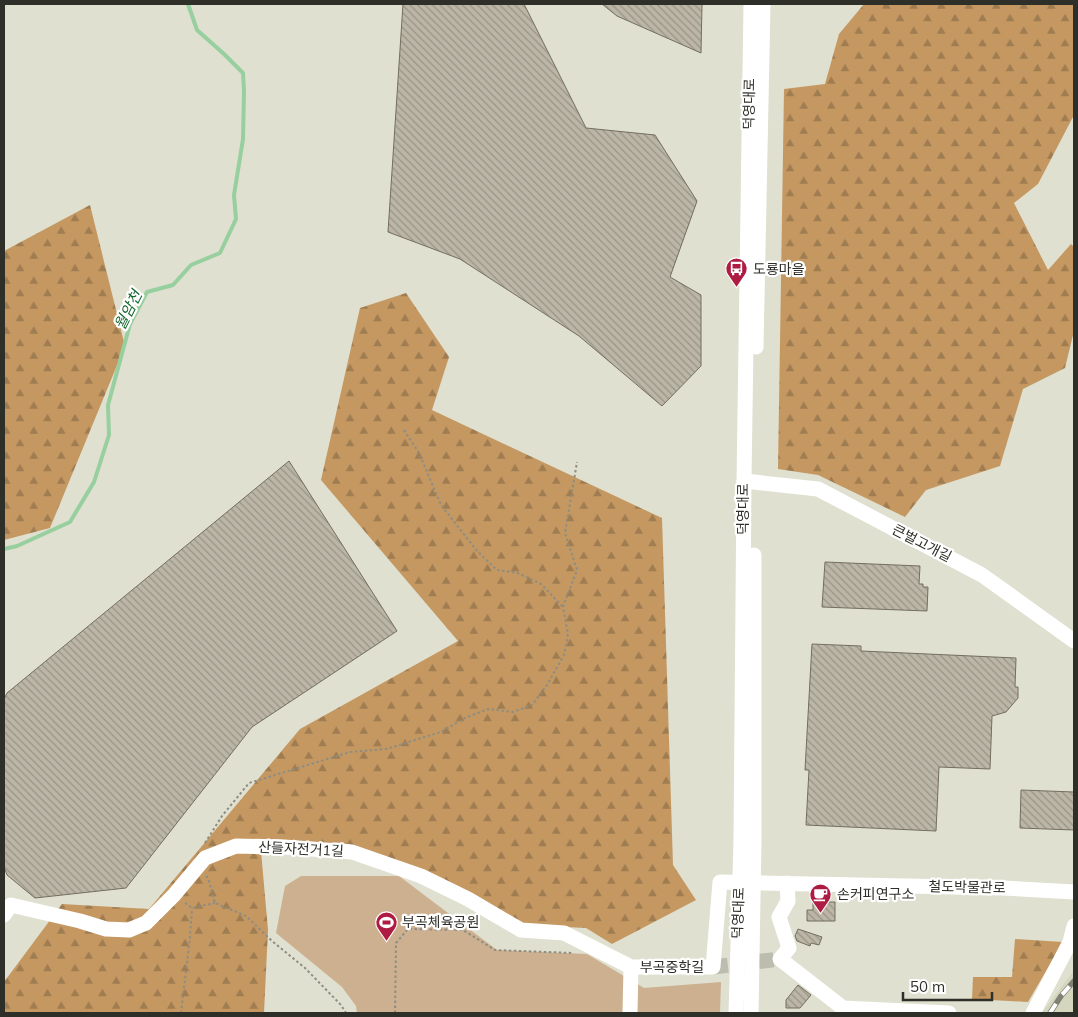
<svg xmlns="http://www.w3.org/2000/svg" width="1078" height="1017" font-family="Mulish,'Noto Sans KR',sans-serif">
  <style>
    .built { fill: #d5d6be }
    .forest { fill: url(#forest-firs) }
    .green { fill: #ccb090 }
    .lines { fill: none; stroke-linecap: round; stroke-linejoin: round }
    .stream { stroke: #97cf9f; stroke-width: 4 }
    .building { fill: url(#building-back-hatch); stroke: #736e5f }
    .minor-tunnel { stroke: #bcbdae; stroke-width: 15; stroke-dasharray: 15 8; stroke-linecap: butt }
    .path { stroke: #8d8d82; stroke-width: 2; stroke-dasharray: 2.5 2.5; stroke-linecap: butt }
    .minor { stroke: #fff; stroke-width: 15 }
    .rail-casing { stroke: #818176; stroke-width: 5.5 }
    .rail { stroke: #fff; stroke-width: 4; stroke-dasharray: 11; stroke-linecap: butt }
    .labels { text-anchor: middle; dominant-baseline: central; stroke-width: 4.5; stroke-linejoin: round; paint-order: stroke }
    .street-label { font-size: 14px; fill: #2f2f29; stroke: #fff }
    .poi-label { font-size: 14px; fill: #2f2f29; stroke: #fff; text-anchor: start }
    .water-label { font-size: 15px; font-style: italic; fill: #15672d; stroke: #fff }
  </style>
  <defs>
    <pattern id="forest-firs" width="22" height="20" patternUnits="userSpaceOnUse" patternTransform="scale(1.25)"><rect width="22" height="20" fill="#c59862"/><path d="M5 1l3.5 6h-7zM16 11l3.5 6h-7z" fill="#a07c51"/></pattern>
    <pattern id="building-back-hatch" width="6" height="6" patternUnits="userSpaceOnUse" patternTransform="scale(1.25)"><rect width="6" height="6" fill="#bcb6a6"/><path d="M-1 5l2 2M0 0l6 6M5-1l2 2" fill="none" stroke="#999487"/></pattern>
  </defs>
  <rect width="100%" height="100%" fill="#dfe0cf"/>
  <polygon class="built" points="1074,970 1074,1013 1042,1013"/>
  <g class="forest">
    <polygon points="864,4 1074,4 1074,115 1038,184 1014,203 1048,270 1071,244 1074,247 1074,331 1065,368 1023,389 1000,466 926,490 905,517 818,475 778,469 784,89 825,84 839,34"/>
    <polygon points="90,205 125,346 50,528 4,540 4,251"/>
    <polygon points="406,293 449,357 432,410 662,518 673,865 696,900 612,944 586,928 522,925 428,872 348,844 261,851 268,930 264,1013 4,1013 4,982 62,904 149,909 300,729 458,641 321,480 360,308"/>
    <polygon points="1015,939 1063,942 1028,1002 972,999 973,977 1012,977"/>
  </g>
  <polygon class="green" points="301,876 399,876 497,950 587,954 644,988 721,982 720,1013 357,1013 356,1006 342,987 276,933 285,886"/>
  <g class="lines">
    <polyline class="stream" points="4,549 17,546 70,522 94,482 109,435 108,405 130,324 147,292 173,285 191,265 220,253 236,219 234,195 243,139 244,91 243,73 224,54 197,30 188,4"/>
  </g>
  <g class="building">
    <polygon points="403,4 524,4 586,128 655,135 697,201 670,277 701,295 701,366 662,406 579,336 460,259 388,232"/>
    <polygon points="602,4 702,4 701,53 617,16"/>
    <polygon points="289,461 397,631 252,727 126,888 35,898 7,875 4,867 4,699 7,693"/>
    <polygon points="825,562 920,566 919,584 923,584 923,587 928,587 927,611 822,607"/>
    <polygon points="812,644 861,646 861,651 1016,658 1015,687 1018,687 1018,698 1006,712 992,716 990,769 939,767 936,831 806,825 809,770 805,770"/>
    <polygon points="1021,790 1074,792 1074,830 1020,828"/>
    <polygon points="813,902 835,902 835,921 807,921 807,910 813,910"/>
    <polygon points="798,929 822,937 819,945 811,943 810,946 797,941 795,936"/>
    <polygon points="798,985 811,995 800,1008 786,1008 786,1000"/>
  </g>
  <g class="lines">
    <polyline class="minor-tunnel" points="713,967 780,959"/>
    <g class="path">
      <polyline points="404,430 419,453 441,505 477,551 497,570 518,573 541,584 563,607"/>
      <polyline points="205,843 222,816 249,783 350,752 386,749 441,732 465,718 488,709 513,712 532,705 547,685 564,655 568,634 563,607 577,570 565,533 577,462"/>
      <polyline points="206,876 208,878 215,903 246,916 272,941 305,968 341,1005 346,1013"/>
      <polyline points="185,903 192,908 215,903"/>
      <polyline points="181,1013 190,937 192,908"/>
      <polyline points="395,1013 396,943 408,929 463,930 495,950 573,953"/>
    </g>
    <g class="minor">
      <polyline points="756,347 763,4"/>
      <polyline points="744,481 818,489 982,575 1074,641"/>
      <polyline points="787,883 788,901 779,917 789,948 780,959 843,1008 949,1013"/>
      <polyline points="4,915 11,905 80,921 106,929 129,930 146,923 174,895 205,858 236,846 284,847 352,852 421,876 468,899 521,930 564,933 631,967 713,967 720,882 1003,888 1074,892"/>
      <polyline points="630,1013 631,967"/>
      <polyline points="736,1013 741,841 744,481 751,4"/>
      <polyline points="751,1013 754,841 754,555"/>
      <polyline points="1033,1013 1070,942 1074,926"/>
    </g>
    <defs>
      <polyline id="rail" points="1050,1013 1061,996 1074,981"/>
    </defs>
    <use href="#rail" class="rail-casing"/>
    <use href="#rail" class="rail"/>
  </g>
  <defs>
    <symbol id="bus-pin" viewBox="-11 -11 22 30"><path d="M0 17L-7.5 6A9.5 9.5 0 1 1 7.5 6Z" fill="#ae1b43" stroke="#fff"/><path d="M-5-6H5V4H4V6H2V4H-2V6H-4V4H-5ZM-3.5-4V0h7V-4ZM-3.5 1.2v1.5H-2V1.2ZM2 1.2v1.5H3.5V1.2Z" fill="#fff"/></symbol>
    <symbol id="cafe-pin" viewBox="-11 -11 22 30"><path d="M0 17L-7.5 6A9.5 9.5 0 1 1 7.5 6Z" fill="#ae1b43" stroke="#fff"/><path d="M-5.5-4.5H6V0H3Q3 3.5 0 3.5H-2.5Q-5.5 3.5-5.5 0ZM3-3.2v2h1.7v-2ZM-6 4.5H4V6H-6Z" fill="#fff"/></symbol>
    <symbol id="stadium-pin" viewBox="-11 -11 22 30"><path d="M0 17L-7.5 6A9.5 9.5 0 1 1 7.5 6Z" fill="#ae1b43" stroke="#fff"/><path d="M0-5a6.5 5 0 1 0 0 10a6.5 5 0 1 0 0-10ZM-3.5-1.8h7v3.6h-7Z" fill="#fff"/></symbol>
  </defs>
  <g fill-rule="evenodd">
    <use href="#bus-pin" x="724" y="256" width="25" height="34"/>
    <use href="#cafe-pin" x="808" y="882" width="25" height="34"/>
    <use href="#stadium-pin" x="374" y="910" width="25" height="34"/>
  </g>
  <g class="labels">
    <g class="street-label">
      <text transform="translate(749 104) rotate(-89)">덕영대로</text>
      <text transform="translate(743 509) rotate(-90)">덕영대로</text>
      <text transform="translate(922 543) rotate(27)">큰벌고개길</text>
      <text transform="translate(301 849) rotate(3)">산들자전거1길</text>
      <text transform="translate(967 887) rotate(1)">철도박물관로</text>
      <text transform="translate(738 913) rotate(-88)">덕영대로</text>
      <text x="672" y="967">부곡중학길</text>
    </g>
    <g class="poi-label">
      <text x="753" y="269">도룡마을</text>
      <text x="837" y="894">손커피연구소</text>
      <text x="402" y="922">부곡체육공원</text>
    </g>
    <g class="water-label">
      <text transform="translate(128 310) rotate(-63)">월암천</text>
    </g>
  </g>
  <rect width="1078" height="1017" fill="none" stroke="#2f2f29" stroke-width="10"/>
  <path d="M903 992v8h89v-8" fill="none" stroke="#2f2f29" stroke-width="2.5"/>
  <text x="910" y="992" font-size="15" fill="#2f2f29" stroke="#ffffff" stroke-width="4" paint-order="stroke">50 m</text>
</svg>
